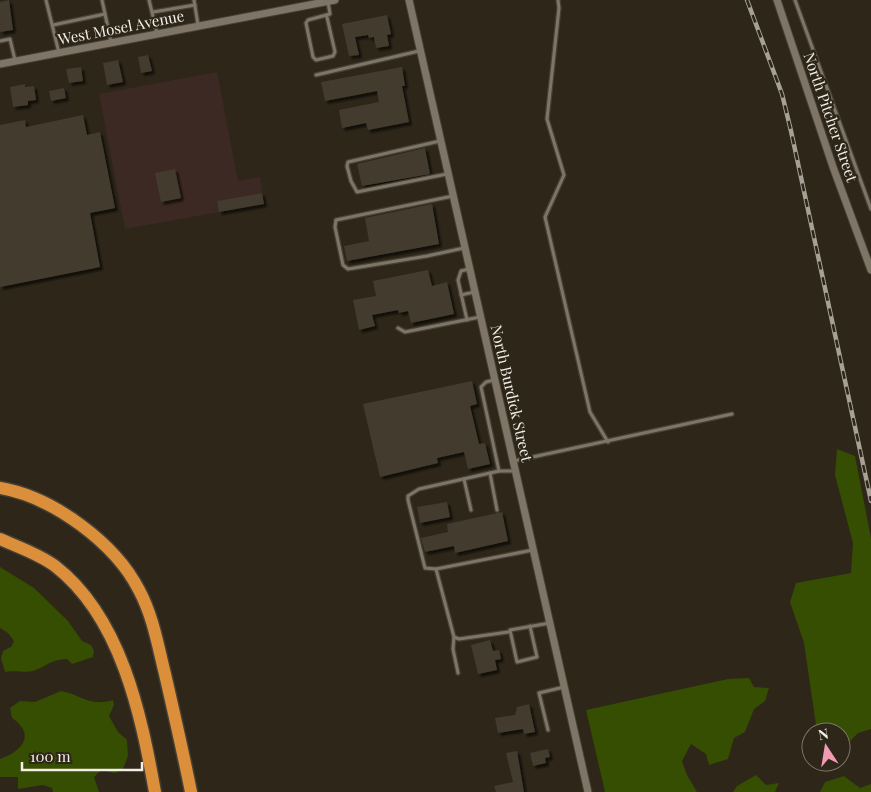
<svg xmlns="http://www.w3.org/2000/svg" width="871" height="792" font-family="'Playfair Display',serif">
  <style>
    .industrial { fill: #3c2923 }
    .green { fill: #354e01 }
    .building { fill: #433b2e; filter: url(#shadow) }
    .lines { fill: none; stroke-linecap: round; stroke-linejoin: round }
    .lane-casing { stroke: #464036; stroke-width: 5.5 }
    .street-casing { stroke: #464036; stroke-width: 9 }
    .highway-casing { stroke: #464036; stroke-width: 15 }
    .lane { stroke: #7e7566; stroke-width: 3 }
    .street { stroke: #7e7566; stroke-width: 7 }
    .highway { stroke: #dc8f3b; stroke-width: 12 }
    .rail-casing { stroke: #a6a096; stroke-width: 4.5 }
    .rail { stroke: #2d2619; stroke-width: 2.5; stroke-dasharray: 8; stroke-linecap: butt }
    .labels { text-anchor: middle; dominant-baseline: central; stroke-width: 4.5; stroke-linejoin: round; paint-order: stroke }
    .street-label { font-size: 15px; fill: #f3eee6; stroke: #2d2619 }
  </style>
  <defs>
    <filter id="shadow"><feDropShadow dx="3" dy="3" stdDeviation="1" flood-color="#0009"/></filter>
  </defs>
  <rect width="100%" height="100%" fill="#2d2619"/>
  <polygon class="industrial" points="217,72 238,181 260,177 262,193 217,201 219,212 125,229 99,94"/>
  <g class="green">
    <polygon points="837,449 855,456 871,538 871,729 858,733 848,743 841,745 841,732 817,732 804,643 790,602 796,583 851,573 853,543 835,475"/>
    <path d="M0 567 34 588 68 621 82 641 91 645 94 651 93 657 72 664 67 659C49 660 48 666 33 671 27 673 13 670 5 672L1 658 3 651 11 647 14 641 8 633 0 628Z"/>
    <polygon points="749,678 754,687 769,688 765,701 754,709 745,732 734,738 728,759 709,765 706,754 691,744 682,761 687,775 697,792 605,792 586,710 728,679"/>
    <path d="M61 691C83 695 88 707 113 700L114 705 109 716 118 732 127 740 128 756 123 769 115 773 101 770 94 777 99 792H53L52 788 43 785 18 789V777H0V759C21 752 37 735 12 718L10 708 20 701 35 702Z"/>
    <polygon points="756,775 766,785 779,783 775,792 733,792 737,786"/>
    <polygon points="844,776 860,788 871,784 871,792 820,792 825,782"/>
  </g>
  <g class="building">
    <polygon points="9,0 13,30 0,32 0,2"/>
    <polygon points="387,15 391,34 387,35 389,46 376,48 374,37 369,38 368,35 355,37 359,55 349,56 342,24"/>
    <polygon points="148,55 152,71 141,73 138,57"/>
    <polygon points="118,60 123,82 107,85 103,63"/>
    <polygon points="81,67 83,81 69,83 66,69"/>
    <polygon points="402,67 405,86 402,86 409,122 368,130 366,123 342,128 339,110 379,102 377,91 325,101 321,82"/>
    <polygon points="25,84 25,87 34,86 36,100 28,101 28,105 13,107 10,87"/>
    <polygon points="64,88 66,98 51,101 49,91"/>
    <polygon points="83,115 87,135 100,132 115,208 90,213 100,267 0,287 0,125 25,120 26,127"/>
    <polygon points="425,148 430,174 362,186 357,164"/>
    <polygon points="175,169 181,198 161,202 155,173"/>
    <polygon points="262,193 264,204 219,212 217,201"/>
    <polygon points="432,204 439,244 347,261 344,246 369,241 365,218"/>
    <polygon points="428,270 432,286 447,282 454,314 411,323 408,311 399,313 398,310 372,315 375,326 359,330 353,300 376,296 373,281"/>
    <polygon points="472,381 477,404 470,406 479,444 485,443 490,464 468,469 464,452 437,458 438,463 380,477 363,404"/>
    <polygon points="447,502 450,517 420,523 417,507"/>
    <polygon points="502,512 508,541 455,553 454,546 425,552 421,538 448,532 447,524"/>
    <polygon points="490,640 493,651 499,650 501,659 495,660 497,670 478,674 471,645"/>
    <polygon points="529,704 535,732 524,734 523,729 498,733 495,718 515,715 517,707"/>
    <polygon points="548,749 550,757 545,758 546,763 533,766 530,753"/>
    <polygon points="517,751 524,792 496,792 494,786 513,782 506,753"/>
  </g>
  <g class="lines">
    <defs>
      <g id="lane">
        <polyline points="46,0 59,53"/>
        <polyline points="102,0 111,42"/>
        <polyline points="149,0 157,33"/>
        <polyline points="194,0 198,25"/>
        <polyline points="558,0 559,8 547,119 564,175 545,217 590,412 608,442"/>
        <polyline points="795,0 871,209"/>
        <polyline points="153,12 195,5"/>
        <polyline points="327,17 335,52 333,56 316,60 313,57 306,23 308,20 330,14 328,2"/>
        <polyline points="53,25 105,14"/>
        <polyline points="0,41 10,39 15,60"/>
        <polyline points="316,75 419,51"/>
        <polyline points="440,141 348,162 347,166 351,181 357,192 447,174"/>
        <polyline points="453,196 336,220 335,227 343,265 348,269 427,256 464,248"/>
        <polyline points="461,295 474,292"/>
        <polyline points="467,320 458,280 461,271 469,269"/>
        <polyline points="398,328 405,332 480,317"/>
        <polyline points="494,380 486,382 481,387 499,471"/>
        <polyline points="514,461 732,414"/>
        <polyline points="515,471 499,471 419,489 408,496 408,500 425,568 436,569 533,550"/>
        <polyline points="490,473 497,510"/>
        <polyline points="464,479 471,510"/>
        <polyline points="436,569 454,637 459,639 508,632"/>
        <polyline points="530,626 537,657 517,662 510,630 550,623"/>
        <polyline points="454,637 453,649 458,673"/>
        <polyline points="548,730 539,693 564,687"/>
      </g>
      <g id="street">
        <polyline points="409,0 588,792"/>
        <polyline points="777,0 833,167 871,270"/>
        <polyline points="0,64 335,0"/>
      </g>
      <g id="highway">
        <path d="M0 488C53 497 115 543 139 590 153 616 158 646 165 674 174 713 183 752 191 792"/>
        <path d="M0 539C18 547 39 554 55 566 121 617 141 714 155 792"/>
      </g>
    </defs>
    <use href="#lane" class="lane-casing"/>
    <use href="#street" class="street-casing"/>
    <use href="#highway" class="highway-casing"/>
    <use href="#lane" class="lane"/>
    <use href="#street" class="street"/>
    <use href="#highway" class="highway"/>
    <defs>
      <polyline id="rail" points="747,0 782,94 791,131 871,501"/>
    </defs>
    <use href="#rail" class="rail-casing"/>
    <use href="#rail" class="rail"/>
  </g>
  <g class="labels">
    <g class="street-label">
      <text transform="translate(121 27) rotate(-11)">West Mosel Avenue</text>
      <text transform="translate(831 117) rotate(71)">North Pitcher Street</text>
      <text transform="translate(512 393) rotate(77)">North Burdick Street</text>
    </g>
  </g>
  <g transform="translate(826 747) rotate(348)"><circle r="24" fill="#2d2619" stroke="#7c766b"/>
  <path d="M0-4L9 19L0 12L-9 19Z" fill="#f19ab4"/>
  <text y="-8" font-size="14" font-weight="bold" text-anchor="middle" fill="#f3eee6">N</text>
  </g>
  <path d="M22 762v8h120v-8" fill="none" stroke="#f3eee6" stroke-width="2.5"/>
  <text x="30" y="762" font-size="15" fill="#f3eee6" stroke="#2d2619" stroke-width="4" paint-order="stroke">100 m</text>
</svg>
